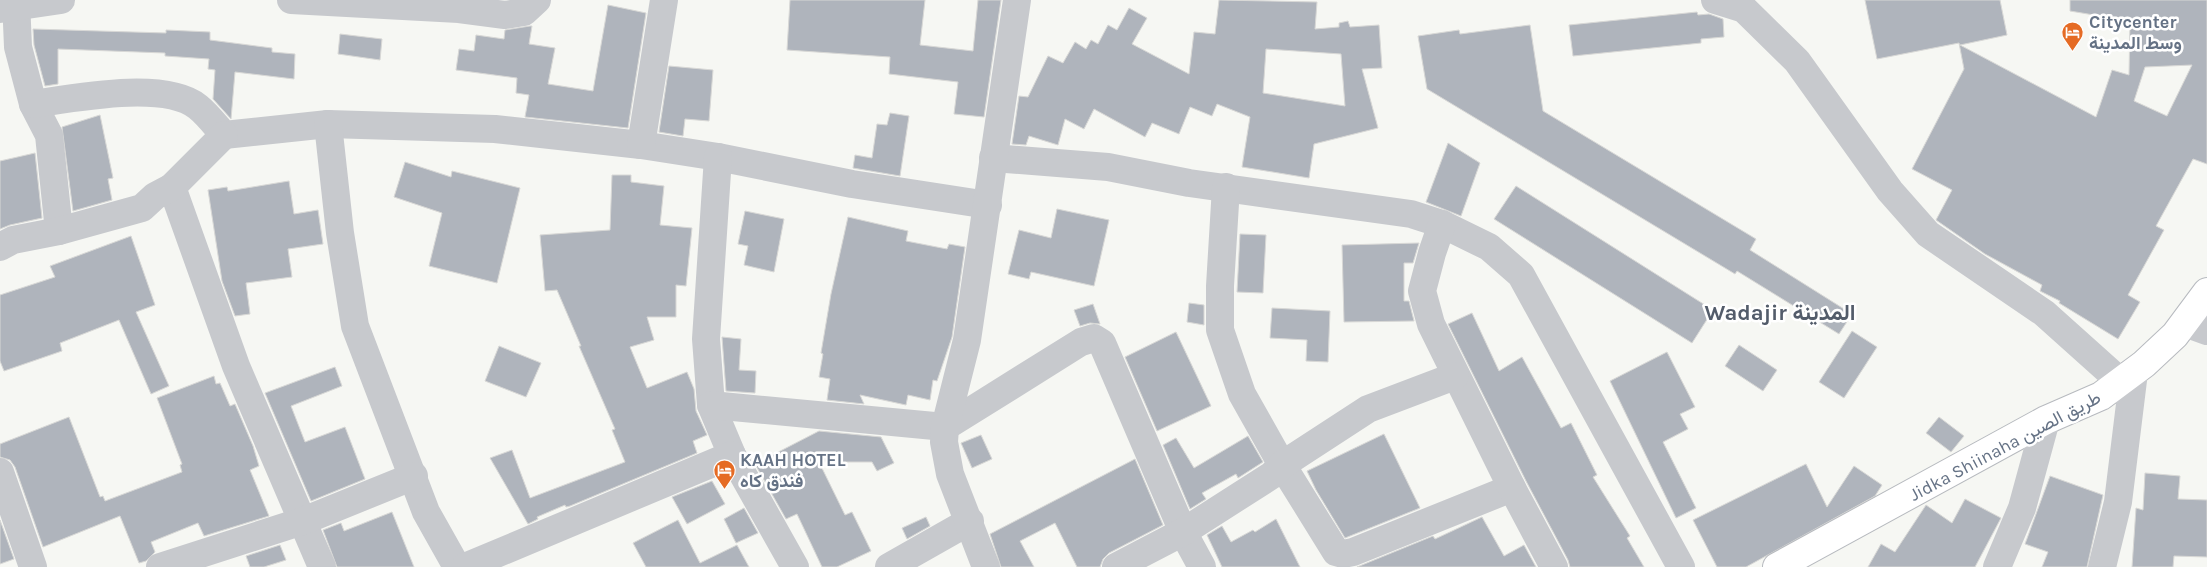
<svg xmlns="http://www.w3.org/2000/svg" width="2207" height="567" font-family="Karla,Vazirmatn,sans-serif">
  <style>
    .building { fill: #afb4bc; stroke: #d8d8d6; fill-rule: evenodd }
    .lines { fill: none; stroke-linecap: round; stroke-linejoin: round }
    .primary-casing { stroke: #b7babf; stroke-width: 30 }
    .street { stroke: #c7c9cd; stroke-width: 28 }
    .primary { stroke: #fff; stroke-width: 28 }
    .labels { text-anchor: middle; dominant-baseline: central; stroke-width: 5; stroke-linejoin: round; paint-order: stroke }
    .poi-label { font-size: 18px; font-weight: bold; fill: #657285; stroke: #fff; text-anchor: start }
    .street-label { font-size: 18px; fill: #657285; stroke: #fff }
    .district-label { font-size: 22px; font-weight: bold; fill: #535c6a; stroke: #fff }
  </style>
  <rect width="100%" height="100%" fill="#f6f7f3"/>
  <g class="building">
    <polygon points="790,0 925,0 920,45 973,51 978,0 1001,0 984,117 954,114 958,82 889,74 890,57 787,50"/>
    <path d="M1219 0 1317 2 1315 29 1339 27V23L1348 21 1350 27 1379 25 1382 68 1362 69 1378 128 1314 144 1309 178 1242 167 1250 117 1217 104 1212 116 1190 107 1179 134 1152 123 1145 137 1094 109 1084 129 1065 119 1058 145 1029 136 1026 145 1012 144 1019 96 1028 97 1048 56 1063 63 1075 42 1086 49 1091 40 1098 44 1108 25 1117 30 1129 8 1147 18 1132 44 1189 74 1194 32 1215 34ZM1266 49 1341 54 1345 106 1263 93Z"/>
    <path d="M1865 0H2000L2007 35 1960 45 2096 117 2112 70 2129 75 2130 21 2070 11V0H2207V164L2193 159 2156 226 2164 230 2128 295 2140 302 2118 339 2059 303 2060 301 2040 291 2042 285 1985 254 1936 220 1952 190 1912 169 1964 69 1959 43 1877 59ZM2192 65 2167 116 2134 101 2145 67Z"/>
    <polygon points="608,5 646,13 628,128 525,117 529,95 516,93 517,78 456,70 459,49 474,51 476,35 504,39 505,30 530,26 532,26 529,44 555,48 548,84 593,91"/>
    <polygon points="1697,12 1698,15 1709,14 1723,19 1724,37 1701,39 1701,43 1573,56 1569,25"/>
    <polygon points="1530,25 1543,111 1756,239 1750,250 1852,314 1839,334 1737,271 1735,274 1427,89 1418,36 1459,30 1460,34"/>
    <polygon points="33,29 166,33 166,30 210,32 210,40 272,48 272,52 295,54 294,79 235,72 231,119 213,99 215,70 208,69 209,59 165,56 165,53 58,49 58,84 45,86 34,45"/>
    <polygon points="340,34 382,39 380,60 338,54"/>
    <polygon points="669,66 713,70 709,121 685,119 683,136 659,132"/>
    <polygon points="890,113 909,116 900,176 853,168 855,155 872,158 877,124 887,125"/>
    <polygon points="100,115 113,178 108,179 112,200 73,211 62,127"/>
    <polygon points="1448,143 1480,163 1461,216 1426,202"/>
    <polygon points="35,153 42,218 10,225 0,229 0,161"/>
    <polygon points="405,162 451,177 452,171 520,188 497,283 429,266 442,213 394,197"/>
    <polygon points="612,175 631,175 631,182 664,186 660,225 692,228 686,286 676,285 676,317 647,317 654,340 630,347 647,388 687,372 694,389 696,411 707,435 693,441 697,453 570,506 566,507 565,505 537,517 538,519 528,524 490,458 512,450 530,498 625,462 612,430 615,429 579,346 581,346 557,290 545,291 540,235 610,230"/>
    <polygon points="289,181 294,214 318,210 323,244 288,249 292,277 246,283 250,314 235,316 222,281 208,190 227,187 228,191"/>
    <polygon points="1516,186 1713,310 1692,343 1494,219"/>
    <polygon points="1057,209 1109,220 1094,286 1031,272 1029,279 1008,274 1019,230 1051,238"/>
    <polygon points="745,211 784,219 774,272 744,265 748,246 738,244"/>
    <polygon points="848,217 908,231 906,241 947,249 949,244 965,247 952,337 937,381 933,380 930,400 908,395 906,405 860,395 864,404 827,400 830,379 819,377 823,354 821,353 831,294"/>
    <polygon points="1240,234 1266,235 1263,293 1237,292"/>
    <polygon points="131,236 155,305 136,312 169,386 151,394 119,320 60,343 62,351 4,371 0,361 0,295 55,277 50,266"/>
    <polygon points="1419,243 1413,263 1404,263 1404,301 1409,301 1414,321 1344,322 1342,245"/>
    <polygon points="1189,303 1204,305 1204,325 1187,322"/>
    <polygon points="1093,304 1100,324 1090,323 1080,326 1074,310"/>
    <polygon points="1272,308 1330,311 1328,362 1306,361 1307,340 1270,338"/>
    <polygon points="1472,313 1499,371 1522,357 1561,428 1571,423 1597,475 1593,477 1630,536 1627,538 1644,567 1570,567 1568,560 1526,481 1448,324"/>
    <polygon points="1852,331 1877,347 1844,398 1819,382"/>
    <polygon points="1176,332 1211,406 1157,431 1125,357"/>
    <polygon points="722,337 741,339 739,370 756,371 755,393 726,391"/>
    <polygon points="1739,345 1777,370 1763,391 1725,366"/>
    <polygon points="499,346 541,363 526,397 485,381"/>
    <polygon points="1667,352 1695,407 1680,414 1688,429 1663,442 1696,508 1676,518 1610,381"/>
    <polygon points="335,367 342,386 291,406 305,442 345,427 365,479 311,501 265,393"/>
    <polygon points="214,376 216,384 220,383 230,406 235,404 253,446 259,466 250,470 269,516 204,536 198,523 151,542 155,552 146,561 139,563 120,516 43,547 15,467 10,460 0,457 0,444 69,417 100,497 103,496 105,501 182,472 180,465 182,464 157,398"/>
    <polygon points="1939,417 1964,436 1951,452 1926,433"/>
    <polygon points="819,431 881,437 894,463 877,471 872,462 819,462 845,515 852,512 871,551 837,567 822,567 797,514 786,519 755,464"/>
    <polygon points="1384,434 1420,508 1345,538 1316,490 1307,471"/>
    <polygon points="981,435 992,459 972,468 961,443"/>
    <polygon points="1248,436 1263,462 1238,478 1236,474 1202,493 1206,499 1190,509 1163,445 1176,438 1194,468"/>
    <polygon points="1135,459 1163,525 1109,553 1103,559 1100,567 1077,567 1055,523 1020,541 1034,567 1001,567 990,534"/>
    <polygon points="1806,464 1827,507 1854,466 1882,485 1875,496 1746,567 1717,567 1693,520"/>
    <polygon points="2145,473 2180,476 2178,499 2207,500 2207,557 2174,556 2173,567 2132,567 2136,508 2143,510"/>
    <polygon points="2050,476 2103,495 2087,567 2042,567 2048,552 2025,544"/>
    <polygon points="712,481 725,504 687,524 672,497"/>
    <polygon points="1965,499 2001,518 1975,567 1868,567 1881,544 1895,552 1926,505 1952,523"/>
    <polygon points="744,508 758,533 736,543 724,519"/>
    <polygon points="392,512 414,567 337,567 323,530 341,523 344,531"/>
    <polygon points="926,517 930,526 907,539 902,528"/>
    <polygon points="1482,517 1504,556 1524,545 1536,567 1357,567 1433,536 1435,539"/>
    <polygon points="1276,519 1300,567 1222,567 1207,535 1222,526 1231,542 1253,530 1255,532"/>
    <polygon points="0,520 14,559 0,564"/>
    <polygon points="678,520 700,563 737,545 749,567 646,567 633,543"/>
    <polygon points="280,545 286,560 264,567 250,567 246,556"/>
  </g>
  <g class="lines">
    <defs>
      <polyline id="primary" points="1777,567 2046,420 2101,396 2144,364 2175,335 2207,292"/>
    </defs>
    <use href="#primary" class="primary-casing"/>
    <g class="street">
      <polyline points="16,0 18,47 33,104 49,135 59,231"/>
      <polyline points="291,0 459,9 505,15 524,12 537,0"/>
      <polyline points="1715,0 1744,9 1797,61 1890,191 1928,234 2044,313 2121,382"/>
      <polyline points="0,9 61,0"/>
      <path d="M33 104C74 98 165 80 198 107 208 115 216 126 224 135L328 124 495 129 641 145 718 157 852 184 988 205"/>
      <polyline points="328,124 340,233 355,326 426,512 457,567"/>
      <polyline points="641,145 664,0"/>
      <polyline points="718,157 706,339 711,405 732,455 795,567"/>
      <polyline points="993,158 1108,167 1189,183 1411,214 1442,224 1489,247 1521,275 1681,567"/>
      <polyline points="172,187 236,366 322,567"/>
      <polyline points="1226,187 1220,286 1220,330 1242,394 1282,465 1336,552 1343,554 1353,552 1512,488"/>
      <polyline points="1442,224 1432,253 1422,291 1431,324 1512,488 1554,567"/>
      <polyline points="0,247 13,240 59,231 142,208 155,196 172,187 224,135"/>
      <polyline points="2185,323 2207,331"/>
      <polyline points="711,405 945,427 1081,342 1094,338 1102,343 1183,532 1202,567"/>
      <polyline points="0,472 33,567"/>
      <polyline points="160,567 303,521 414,476"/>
      <polyline points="465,567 732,455"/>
      <polyline points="889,567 970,521"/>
      <polyline points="986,567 950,474 944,442 945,427 967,340 1017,0"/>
      <polyline points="1116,567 1183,532 1272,475 1282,465 1368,409 1455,376"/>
      <polyline points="1997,567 2022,508 2046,420"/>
      <polyline points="2102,567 2118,502 2134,372"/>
    </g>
    <use href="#primary" class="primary"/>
  </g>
  <defs>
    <symbol id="hotel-pin" viewBox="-11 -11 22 30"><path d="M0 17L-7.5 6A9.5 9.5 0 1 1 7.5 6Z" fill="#e56b24" stroke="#fff"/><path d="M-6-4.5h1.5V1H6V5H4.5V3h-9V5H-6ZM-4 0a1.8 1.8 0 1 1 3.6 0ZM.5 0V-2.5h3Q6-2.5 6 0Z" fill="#fff"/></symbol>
  </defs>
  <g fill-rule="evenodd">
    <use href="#hotel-pin" x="2060" y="20" width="25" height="34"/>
    <use href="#hotel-pin" x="712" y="458" width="25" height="34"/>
  </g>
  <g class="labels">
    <g class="poi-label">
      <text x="2089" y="22">Citycenter<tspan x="2089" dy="21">وسط المدينة</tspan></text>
      <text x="740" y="460">KAAH HOTEL<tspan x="740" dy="21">فندق كاه</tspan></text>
    </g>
    <g class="street-label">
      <text transform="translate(2005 446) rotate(-28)">Jidka Shiinaha طريق الصين</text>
    </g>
    <g class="district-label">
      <text x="1780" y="313">Wadajir المدينة</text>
    </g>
  </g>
</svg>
